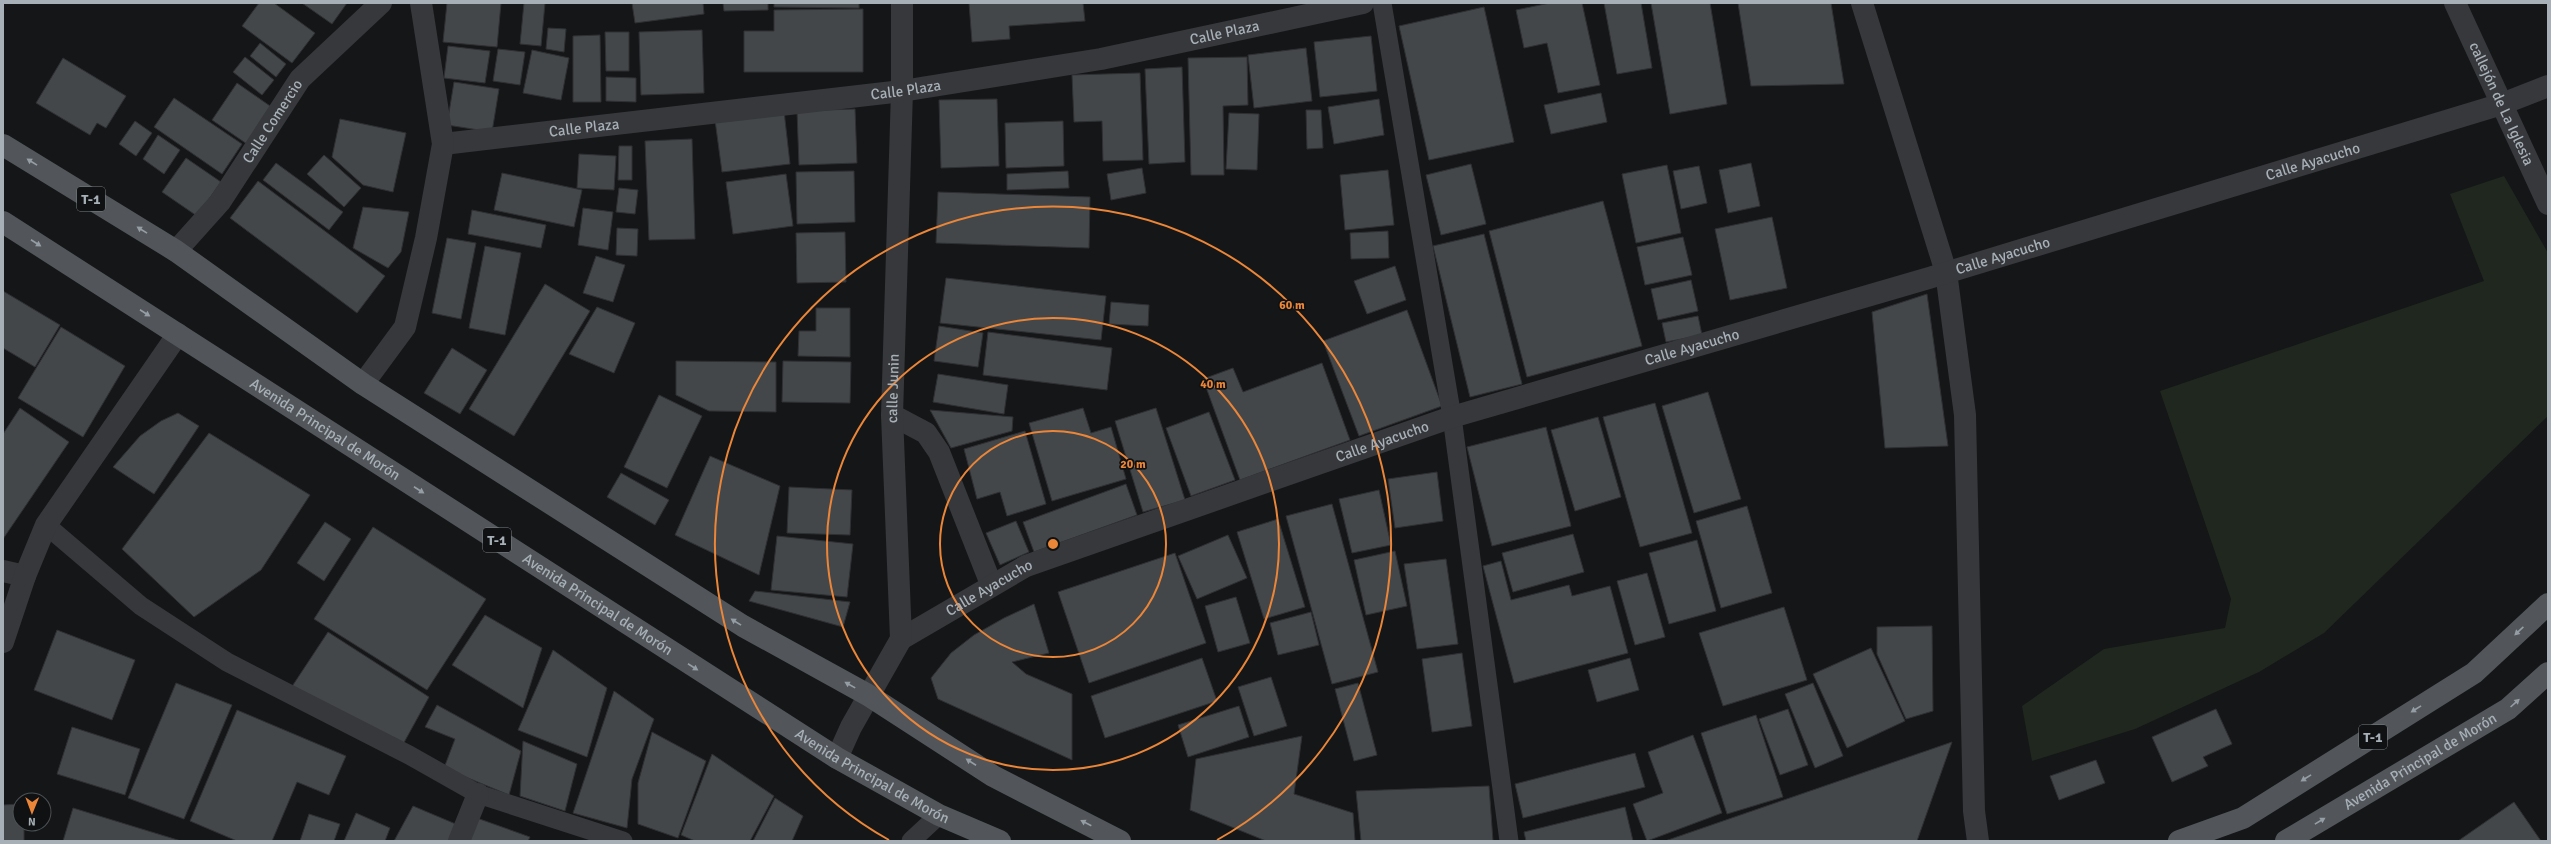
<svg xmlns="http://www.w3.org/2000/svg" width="2551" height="844" font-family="Signika,sans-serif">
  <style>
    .green { fill: #20271f }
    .building { fill: #44474a; stroke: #2f3033 }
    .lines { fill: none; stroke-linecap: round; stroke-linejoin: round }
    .service { stroke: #36383c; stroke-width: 19 }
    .minor { stroke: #36383c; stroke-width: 22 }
    .primary { stroke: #52565b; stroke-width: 22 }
    .oneway { fill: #969ea5 }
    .ring { fill: none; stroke: #eb8639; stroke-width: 2 }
    .labels { text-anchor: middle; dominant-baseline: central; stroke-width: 3.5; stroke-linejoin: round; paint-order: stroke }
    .shield { fill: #101112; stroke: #7a8086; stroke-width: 1 }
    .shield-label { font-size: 14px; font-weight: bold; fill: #a7b0b7 }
    .street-label { font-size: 15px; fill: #a7b0b7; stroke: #101112 }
    .centre { fill: #eb8639; stroke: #101112; stroke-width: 2 }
    .ring-label { font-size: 12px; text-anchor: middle; font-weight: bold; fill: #eb8639; stroke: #101112; stroke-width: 3.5; stroke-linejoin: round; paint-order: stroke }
  </style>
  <rect width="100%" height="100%" fill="#151617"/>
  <polygon class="green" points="2504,176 2548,253 2548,416 2324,633 2259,672 2135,729 2032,761 2022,706 2104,649 2225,628 2231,599 2160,391 2484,281 2450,194"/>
  <g class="building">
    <polygon points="259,3 274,3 315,33 292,63 242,26"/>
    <polygon points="302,3 347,3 332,24"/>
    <polygon points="447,3 501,3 497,47 443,42"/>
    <polygon points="524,3 545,3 541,46 520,44"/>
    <polygon points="632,3 703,3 704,14 635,23"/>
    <polygon points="723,3 768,3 768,10 724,11"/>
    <polygon points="774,3 859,3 859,8 774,7"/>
    <polygon points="969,3 1083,3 1085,21 1009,26 1010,39 972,42"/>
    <polygon points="1550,3 1582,3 1600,85 1558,93 1547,43 1524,48 1516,10"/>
    <polygon points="1604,3 1641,3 1652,68 1617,74"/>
    <polygon points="1651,3 1710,3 1727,104 1670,114"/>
    <polygon points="1738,3 1831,3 1844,84 1751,86"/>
    <polygon points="1484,7 1514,142 1429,160 1399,26"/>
    <polygon points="863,9 863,72 744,72 744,31 774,31 774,10"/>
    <polygon points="548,28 566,29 564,52 546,49"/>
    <polygon points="702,30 704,93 641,95 639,32"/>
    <polygon points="605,32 629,32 629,71 606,71"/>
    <polygon points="600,35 601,102 573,102 573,36"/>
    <polygon points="1371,36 1377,91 1320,97 1314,42"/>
    <polygon points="260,43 286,64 276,77 250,56"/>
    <polygon points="448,46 490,51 485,83 444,78"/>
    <polygon points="1306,48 1312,101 1254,108 1248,55"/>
    <polygon points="498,49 525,52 520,85 493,81"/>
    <polygon points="532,50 569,58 561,100 523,93"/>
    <polygon points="245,57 274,80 262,95 233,72"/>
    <polygon points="1247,57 1248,105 1223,106 1224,175 1191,175 1188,58"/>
    <polygon points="63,58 126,96 106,128 97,123 90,135 36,103"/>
    <polygon points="1182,67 1185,162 1149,164 1145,69"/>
    <polygon points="1140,73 1143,160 1103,161 1102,121 1074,122 1072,75"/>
    <polygon points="606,77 636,78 636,102 606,101"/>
    <polygon points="454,82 499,89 492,132 447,125"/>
    <polygon points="237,83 273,108 247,144 212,120"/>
    <polygon points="1601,93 1607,122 1551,134 1544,105"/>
    <polygon points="174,98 242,144 222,174 154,127"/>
    <polygon points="997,99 999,166 941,168 939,100"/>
    <polygon points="1379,99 1384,135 1334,144 1328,107"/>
    <polygon points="855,109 857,163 799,165 797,111"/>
    <polygon points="1306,110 1321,110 1323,148 1307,149"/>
    <polygon points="784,111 790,164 722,172 715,120"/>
    <polygon points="1229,113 1259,114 1257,170 1226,169"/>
    <polygon points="340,119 406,133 393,192 363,185 332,157"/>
    <polygon points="135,121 152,133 136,156 119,144"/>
    <polygon points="1063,121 1064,166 1006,168 1005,123"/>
    <polygon points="158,135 180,150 164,174 143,159"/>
    <polygon points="692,139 695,239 649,240 645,141"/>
    <polygon points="619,146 632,146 632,180 618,180"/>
    <polygon points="579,154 616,156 614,190 577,188"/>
    <polygon points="324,155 361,188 344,207 307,174"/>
    <polygon points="186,158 221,182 197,216 162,192"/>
    <polygon points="276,163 343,212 329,230 263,180"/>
    <polygon points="1751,163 1760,206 1728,213 1719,170"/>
    <polygon points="1471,164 1486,224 1441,235 1426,175"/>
    <polygon points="1667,165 1681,233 1636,243 1622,174"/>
    <polygon points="1699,166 1707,203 1681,209 1673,171"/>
    <polygon points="1142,168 1146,193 1111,200 1107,174"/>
    <polygon points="1388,170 1394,225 1345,230 1340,175"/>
    <polygon points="854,171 855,222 797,224 796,172"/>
    <polygon points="1068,171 1069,188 1007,190 1007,174"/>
    <polygon points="502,173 582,190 574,227 494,210"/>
    <polygon points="786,174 793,226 733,234 726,182"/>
    <polygon points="258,181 385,276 357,313 230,218"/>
    <polygon points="619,188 638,190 635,214 616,212"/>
    <polygon points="938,192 1090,197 1089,248 936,243"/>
    <polygon points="1603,201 1642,346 1527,377 1489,231"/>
    <polygon points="363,207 409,212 401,252 388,268 353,248"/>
    <polygon points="583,208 613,212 608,250 578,245"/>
    <polygon points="472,210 546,225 541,248 468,234"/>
    <polygon points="1772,217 1787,288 1730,300 1715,229"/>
    <polygon points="617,228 638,229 637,256 616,255"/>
    <polygon points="1388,231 1389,258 1351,259 1350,233"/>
    <polygon points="845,232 846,282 797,283 796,233"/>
    <polygon points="1484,234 1522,384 1470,397 1433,246"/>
    <polygon points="1683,237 1692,275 1645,285 1637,247"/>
    <polygon points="447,238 476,243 461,319 432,313"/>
    <polygon points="485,246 521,253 505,335 469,328"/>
    <polygon points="596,256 625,265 613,302 583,293"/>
    <polygon points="1395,266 1406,300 1367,314 1354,281"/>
    <polygon points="946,278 1106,296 1101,340 940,323"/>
    <polygon points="1691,280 1698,311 1658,320 1651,289"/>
    <polygon points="545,284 590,311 514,436 469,409"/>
    <polygon points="3,291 60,325 35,367 3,348"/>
    <polygon points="1927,294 1948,446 1885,448 1872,312"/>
    <polygon points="1111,302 1149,305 1148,326 1109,324"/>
    <polygon points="597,307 635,323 614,373 569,354"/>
    <polygon points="816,308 850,308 850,357 798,356 799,331 816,331"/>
    <polygon points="1407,310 1442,406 1359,436 1323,341"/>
    <polygon points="1698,316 1702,335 1666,342 1662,323"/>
    <polygon points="939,326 983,333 978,367 934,361"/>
    <polygon points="61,327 125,366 83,437 18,398"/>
    <polygon points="988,332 1112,348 1107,390 983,375"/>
    <polygon points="452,348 487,370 460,414 424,393"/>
    <polygon points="676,361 776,362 776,412 709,411 676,395"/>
    <polygon points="783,361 851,362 850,403 782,402"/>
    <polygon points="1322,363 1350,440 1240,480 1203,379 1233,368 1243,392"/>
    <polygon points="938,374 1008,385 1004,414 933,402"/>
    <polygon points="1708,392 1741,499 1694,513 1662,406"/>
    <polygon points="659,395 702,416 667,488 624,467"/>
    <polygon points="1655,403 1692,533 1640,547 1603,417"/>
    <polygon points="20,408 69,442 3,539 3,434"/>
    <polygon points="1083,408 1091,433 1111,427 1126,479 1052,501 1029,423"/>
    <polygon points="1156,408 1185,500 1143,512 1115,421"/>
    <polygon points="930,410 1013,417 1012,431 951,448"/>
    <polygon points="1209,412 1235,480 1191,496 1166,428"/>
    <polygon points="178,413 199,426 154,494 113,467 140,436 161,421"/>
    <polygon points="1598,417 1621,497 1575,511 1551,430"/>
    <polygon points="1546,427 1571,526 1492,546 1467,447"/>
    <polygon points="1025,431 1046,504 1007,516 1000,492 977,499 964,449"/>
    <polygon points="209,433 310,495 261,570 194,617 122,549"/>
    <polygon points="710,456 780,486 759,575 675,535"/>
    <polygon points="1437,472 1443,521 1395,528 1388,479"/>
    <polygon points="621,473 669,500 655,525 607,497"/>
    <polygon points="1126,484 1137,515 1034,552 1023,522"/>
    <polygon points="789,487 852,490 850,535 787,533"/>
    <polygon points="1379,490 1391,545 1352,553 1339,499"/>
    <polygon points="1332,504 1378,672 1332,684 1286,516"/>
    <polygon points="1747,506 1772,593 1721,608 1696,521"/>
    <polygon points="1278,519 1305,607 1264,619 1237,532"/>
    <polygon points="1016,521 1029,552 1000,565 986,533"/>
    <polygon points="325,522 351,539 324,581 297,563"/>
    <polygon points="373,527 486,599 427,690 314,619"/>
    <polygon points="1573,534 1584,572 1513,592 1502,553"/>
    <polygon points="1228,535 1247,578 1197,599 1178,556"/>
    <polygon points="777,536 853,544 847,597 771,590"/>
    <polygon points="1697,540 1716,611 1669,624 1649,553"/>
    <polygon points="1395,551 1407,606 1366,615 1354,560"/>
    <polygon points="1175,553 1206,643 1089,683 1058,592"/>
    <polygon points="1446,559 1458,644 1417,649 1404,564"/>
    <polygon points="1501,561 1511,600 1569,585 1572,596 1610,586 1628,653 1514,683 1483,566"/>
    <polygon points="1647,573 1665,637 1635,645 1617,581"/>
    <polygon points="755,591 850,602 843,627 749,601"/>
    <polygon points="1236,597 1250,643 1218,652 1205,606"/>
    <polygon points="1034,604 1049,653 1012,662 1026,674 1072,694 1072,760 938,699 931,678 951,653 974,635 1004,618"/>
    <polygon points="1784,607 1807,680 1723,706 1699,633"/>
    <polygon points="1311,612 1319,645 1278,655 1270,623"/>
    <polygon points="485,615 542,648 523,708 452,665"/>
    <polygon points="1932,626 1933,711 1906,719 1877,654 1877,627"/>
    <polygon points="57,630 135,660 112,720 34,690"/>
    <polygon points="328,632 429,697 401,748 291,688"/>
    <polygon points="1871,648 1905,721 1847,748 1813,674"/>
    <polygon points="553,650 607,688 587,757 518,730"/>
    <polygon points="1462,653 1472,726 1432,732 1422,659"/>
    <polygon points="1202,658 1217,701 1105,738 1091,696"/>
    <polygon points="1630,658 1639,690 1597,702 1588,670"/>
    <polygon points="1271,677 1287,726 1254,736 1238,687"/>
    <polygon points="176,683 232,705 184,819 128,798"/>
    <polygon points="1358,683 1377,755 1354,761 1335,689"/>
    <polygon points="1813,683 1843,756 1815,768 1785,694"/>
    <polygon points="614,691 654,719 632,779 627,828 573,813"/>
    <polygon points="437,705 521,751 509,795 444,768 455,739 425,727"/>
    <polygon points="1239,706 1249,737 1188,757 1178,725"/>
    <polygon points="1788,709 1808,765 1780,775 1759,719"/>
    <polygon points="2216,709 2232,744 2203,757 2208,766 2172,782 2152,737"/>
    <polygon points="237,710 346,756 329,795 297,782 272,841 237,841 190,821"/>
    <polygon points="1756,715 1783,797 1727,814 1701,733"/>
    <polygon points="72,727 140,749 125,795 57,774"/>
    <polygon points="652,732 706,761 678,838 638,824 638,783"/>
    <polygon points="1693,735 1722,813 1647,841 1633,804 1663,793 1648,752"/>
    <polygon points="1302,736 1294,794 1353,813 1355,841 1266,841 1190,810 1196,759"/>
    <polygon points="523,741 577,764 565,811 520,796"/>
    <polygon points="1952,742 1917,841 1665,841"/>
    <polygon points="1635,753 1645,787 1523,818 1515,784"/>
    <polygon points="712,754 774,796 750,841 695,841 681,835"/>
    <polygon points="2096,760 2105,783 2059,800 2050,776"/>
    <polygon points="1489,786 1493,841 1361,841 1356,791"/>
    <polygon points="775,798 803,816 792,841 753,841"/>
    <polygon points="2514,802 2541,841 2458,841"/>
    <polygon points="20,804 20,824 24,824 24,841 3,841 3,805"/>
    <polygon points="413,806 458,825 450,841 394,841"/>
    <polygon points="1625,807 1633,841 1526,841 1524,832"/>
    <polygon points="73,808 181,841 63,841"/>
    <polygon points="356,813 390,828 385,841 344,841"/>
    <polygon points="309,814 340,824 334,841 300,841"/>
    <polygon points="474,817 530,837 528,841 466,841"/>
  </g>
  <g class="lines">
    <g class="service">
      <polyline points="1382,3 1452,417 1509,841"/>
      <polyline points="46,525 141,606 227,662 409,755 478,794 623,841"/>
      <polyline points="911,841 939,815"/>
    </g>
    <g class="minor">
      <polyline points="1862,3 1946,272 1965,415 1974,811 1978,841"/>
      <path id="s1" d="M2455 3 2548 204"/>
      <path id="s2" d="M443 144 902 91 1101 59 1363 3"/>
      <path id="s3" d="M176 251 220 202 300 79 381 3"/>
      <polyline points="363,384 405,327 426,238 443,144 421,3"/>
      <polyline points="892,415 926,433 939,452 991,584"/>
      <polyline points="3,571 25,576"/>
      <path id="s4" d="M901 639 1026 566 1452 417 1929 278 2502 104 2548 86"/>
      <polyline points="3,642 25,576 46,525 178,334"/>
      <path id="s5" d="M837 758 851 727 901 639 892 415 902 91V3"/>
      <polyline points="459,841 478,794"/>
    </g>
    <g class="primary">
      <polyline points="3,145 176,251 363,384 743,626 868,695 993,776 1120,841"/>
      <path id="s6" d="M3 222 837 758 939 815 1000 841"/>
      <polyline points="2179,841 2243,818 2474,673 2548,604"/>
      <path id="s7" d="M2286 841 2508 709 2548 673"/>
    </g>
  </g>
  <defs><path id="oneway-solid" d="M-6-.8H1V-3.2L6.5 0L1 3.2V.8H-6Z"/></defs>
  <g class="oneway">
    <use href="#oneway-solid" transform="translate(32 162) rotate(-148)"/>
    <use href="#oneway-solid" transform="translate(142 230) rotate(-148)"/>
    <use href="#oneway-solid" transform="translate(36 243) rotate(33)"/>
    <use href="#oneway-solid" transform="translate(145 313) rotate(33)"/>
    <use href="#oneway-solid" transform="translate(419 490) rotate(33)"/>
    <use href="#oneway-solid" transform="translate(736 622) rotate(-148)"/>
    <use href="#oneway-solid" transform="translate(2519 631) rotate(137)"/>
    <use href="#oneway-solid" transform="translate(693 667) rotate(33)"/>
    <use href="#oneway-solid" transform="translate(850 685) rotate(-151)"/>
    <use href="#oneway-solid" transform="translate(2515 703) rotate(-42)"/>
    <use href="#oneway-solid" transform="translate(2416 709) rotate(148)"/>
    <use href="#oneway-solid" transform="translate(971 762) rotate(-147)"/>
    <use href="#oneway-solid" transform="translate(2306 778) rotate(148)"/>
    <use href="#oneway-solid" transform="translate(2320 821) rotate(-31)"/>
    <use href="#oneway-solid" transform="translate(1086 823) rotate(-153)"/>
  </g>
  <g class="ring">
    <circle cx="1053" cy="544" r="113"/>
    <circle cx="1053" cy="544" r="226"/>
    <path d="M889 840A338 338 0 1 1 1217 840"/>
  </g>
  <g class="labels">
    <g class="shield">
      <rect x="77" y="187" width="28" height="24" rx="3"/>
      <rect x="483" y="528" width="28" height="24" rx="3"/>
      <rect x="2359" y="725" width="28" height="24" rx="3"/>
    </g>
    <g class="shield-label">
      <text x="91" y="199">T-1</text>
      <text x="497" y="540">T-1</text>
      <text x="2373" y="737">T-1</text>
    </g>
    <g class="street-label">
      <text stroke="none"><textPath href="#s2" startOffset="790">Calle Plaza</textPath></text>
      <text stroke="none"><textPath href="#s2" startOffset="466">Calle Plaza</textPath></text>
      <text stroke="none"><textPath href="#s1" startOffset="111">callejón de La Iglesia</textPath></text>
      <text stroke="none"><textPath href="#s3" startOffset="162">Calle Comercio</textPath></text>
      <text stroke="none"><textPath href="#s2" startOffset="142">Calle Plaza</textPath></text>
      <text stroke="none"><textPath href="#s4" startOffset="1494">Calle Ayacucho</textPath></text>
      <text stroke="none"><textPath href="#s4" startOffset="1170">Calle Ayacucho</textPath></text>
      <text stroke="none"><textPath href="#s4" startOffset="846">Calle Ayacucho</textPath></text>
      <text stroke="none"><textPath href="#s5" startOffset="386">calle Junin</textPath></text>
      <text stroke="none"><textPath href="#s6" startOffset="383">Avenida Principal de Morón</textPath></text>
      <text stroke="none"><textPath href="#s4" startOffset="522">Calle Ayacucho</textPath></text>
      <text stroke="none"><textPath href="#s4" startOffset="102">Calle Ayacucho</textPath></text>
      <text stroke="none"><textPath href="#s6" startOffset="707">Avenida Principal de Morón</textPath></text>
      <text stroke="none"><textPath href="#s7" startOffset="156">Avenida Principal de Morón</textPath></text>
      <text stroke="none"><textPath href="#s6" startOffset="1031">Avenida Principal de Morón</textPath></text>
    </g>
  </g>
  <circle cx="1053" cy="544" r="6" class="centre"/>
  <g class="ring-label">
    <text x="1292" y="309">60 m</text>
    <text x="1213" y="388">40 m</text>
    <text x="1133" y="468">20 m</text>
  </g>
  <rect width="2551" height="844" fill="none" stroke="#a7b0b7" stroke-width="8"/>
  <g transform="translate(32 812) rotate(181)"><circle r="19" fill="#101112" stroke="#4c5154"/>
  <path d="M0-3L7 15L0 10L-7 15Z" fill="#eb8639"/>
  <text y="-6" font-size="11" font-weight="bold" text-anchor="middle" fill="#a7b0b7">N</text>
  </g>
</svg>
